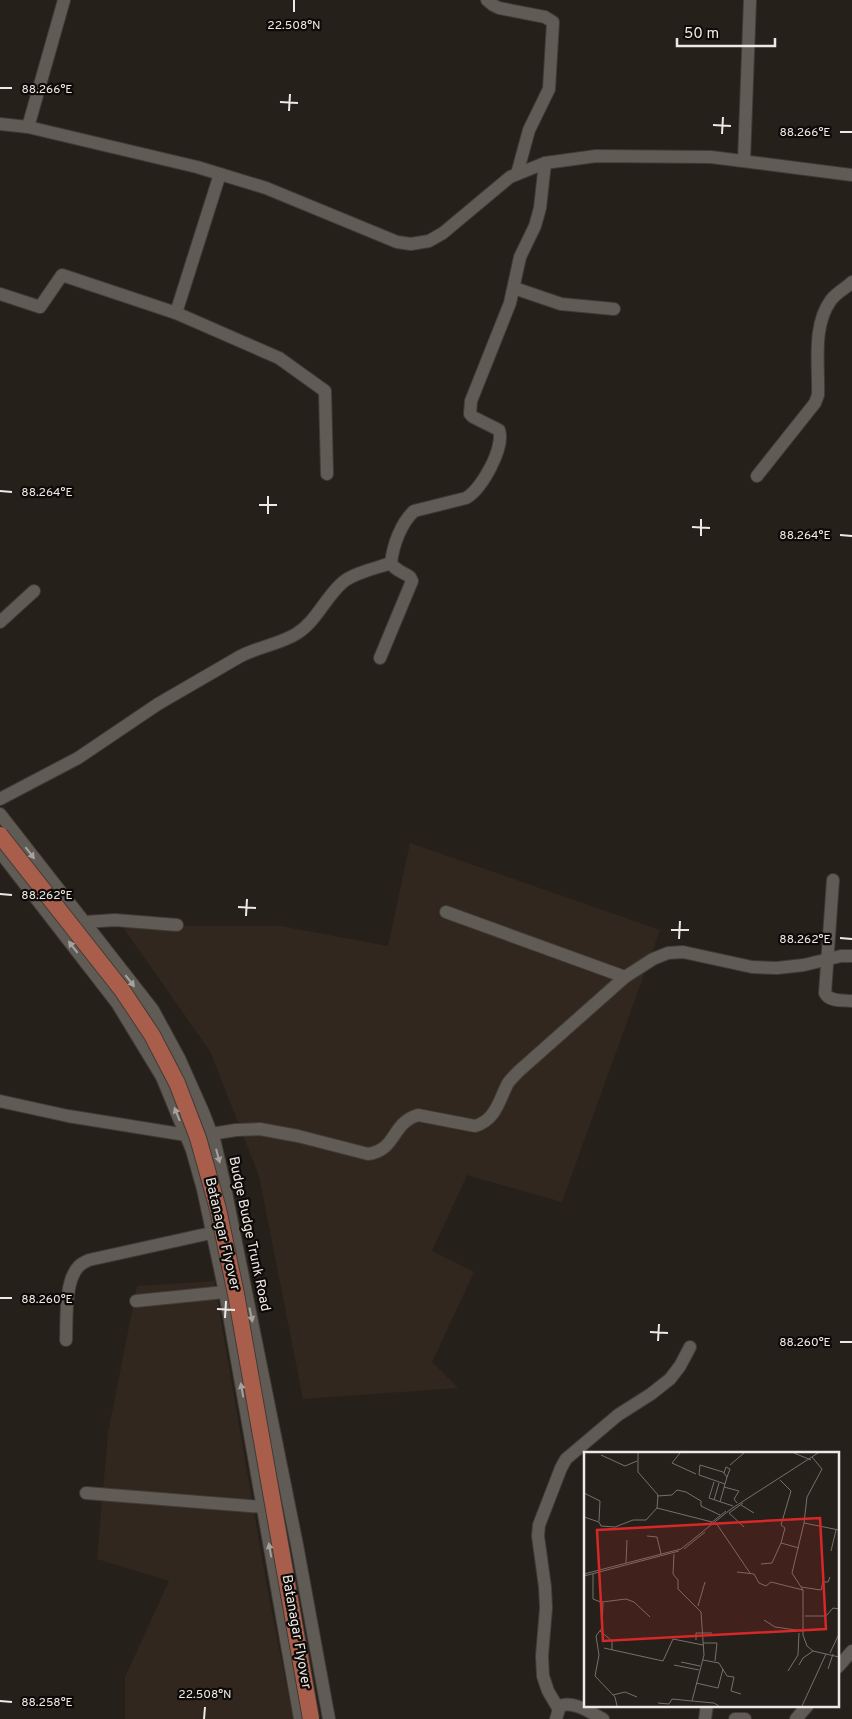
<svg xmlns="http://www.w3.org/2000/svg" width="852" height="1719" font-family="Overpass,sans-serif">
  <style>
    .built { fill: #31271e }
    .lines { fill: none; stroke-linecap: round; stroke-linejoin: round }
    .minor-casing { stroke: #403b37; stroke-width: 14 }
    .minor { stroke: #615b55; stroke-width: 12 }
    .major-bridge-casing { stroke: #403b37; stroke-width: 18; stroke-linecap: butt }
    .major-bridge { stroke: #a95e4c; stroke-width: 16 }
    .oneway { fill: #a7a29e }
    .ticks { fill: none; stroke: #ede9e6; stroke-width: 2 }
    .labels { text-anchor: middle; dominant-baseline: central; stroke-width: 4.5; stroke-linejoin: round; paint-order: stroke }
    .street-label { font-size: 14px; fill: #ede9e6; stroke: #0d0a08 }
    .inset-road { fill: none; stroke: #76706c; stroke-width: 1 }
    .view { fill: #d62828; fill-opacity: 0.15; stroke: #d62828; stroke-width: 2.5 }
    .inset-edge { fill: none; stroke: #ede9e6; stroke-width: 2.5 }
    .ticks-label { font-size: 12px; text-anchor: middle; fill: #ede9e6; stroke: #0d0a08; stroke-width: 4.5; stroke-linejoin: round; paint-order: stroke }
  </style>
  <rect width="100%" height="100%" fill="#26201b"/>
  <g class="built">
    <polygon points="410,843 660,930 562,1202 467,1175 432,1251 474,1272 432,1362 458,1388 303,1399 259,1176 210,1051 122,926 280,926 388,946"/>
    <polygon points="214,1281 267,1587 293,1719 125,1719 125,1677 169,1581 97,1559 108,1433 137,1286"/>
  </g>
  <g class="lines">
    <defs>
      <g id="minor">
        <polyline points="64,0 28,127 197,167 266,188 397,242 411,244 429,241 443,233 510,177 545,163 596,156 711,157 852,175"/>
        <polyline points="487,0 493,5 499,8 545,17 553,22 549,89 529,130 517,174"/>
        <polyline points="0,124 28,127"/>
        <polyline points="744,161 750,0"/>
        <polyline points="220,174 176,313 279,358 325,391 327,474"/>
        <polyline points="514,288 561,304 614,309"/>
        <polyline points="0,294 40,307 62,275 176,313"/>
        <path d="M757 476 815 403 818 395C819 364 812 326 831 300 836 293 846 288 852 282"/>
        <polyline points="0,622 34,591"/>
        <path d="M380 658 412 581 410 577C404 572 395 571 391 563 393 545 401 523 414 511L466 498C482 489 505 447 499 430L473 417 470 414 471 401 510 303 520 257 535 226 540 208 545 163"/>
        <path d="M0 799 78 758 158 704 239 657C257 647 280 644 296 634 316 622 325 598 342 583 353 573 377 568 391 563"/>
        <polyline points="0,814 153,1010 179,1058 203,1112 215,1143 223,1178 297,1545 329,1719"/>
        <polyline points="0,852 117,1003 162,1077 192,1150 203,1189 225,1292 300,1719"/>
        <path d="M833 880 825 993C829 1002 843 1000 852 1001"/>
        <polyline points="446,912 625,977"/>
        <polyline points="85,922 115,920 177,925"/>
        <path d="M0 1101 68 1116 186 1135 211 1134 236 1130 260 1129 298 1136 368 1154C397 1150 391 1123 418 1115L475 1126C496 1120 499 1100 508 1083 511 1079 515 1075 519 1071L625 977 653 959 668 953 683 952 752 967 777 968 804 965 841 956H852"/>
        <polyline points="136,1301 225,1292"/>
        <path d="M66 1340C67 1320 64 1281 79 1266 82 1263 85 1262 89 1260L211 1233"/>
        <polyline points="86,1493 263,1507"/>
        <polyline points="838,1667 852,1651"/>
        <polyline points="558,1708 548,1691 543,1676 542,1656 546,1608 545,1587 538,1536 539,1525 561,1468 566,1459 618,1415 651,1394 670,1379 680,1366 690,1347"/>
        <path d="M556 1719 560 1706C573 1700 591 1713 603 1719"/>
        <polyline points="705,1719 707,1705"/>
        <polyline points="735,1719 745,1719"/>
        <polyline points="796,1719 808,1705"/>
      </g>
    </defs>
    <use href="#minor" class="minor-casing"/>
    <use href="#minor" class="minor"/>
    <defs>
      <polyline id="major-bridge" points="0,835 122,990 152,1035 177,1083 198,1138 218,1209 236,1294 311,1719"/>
    </defs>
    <use href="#major-bridge" class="major-bridge-casing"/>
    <use href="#major-bridge" class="major-bridge"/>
  </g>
  <defs><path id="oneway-solid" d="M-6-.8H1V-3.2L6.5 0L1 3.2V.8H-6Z" transform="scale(1.25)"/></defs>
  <g class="oneway">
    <use href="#oneway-solid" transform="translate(30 853) rotate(52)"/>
    <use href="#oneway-solid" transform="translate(73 947) rotate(-128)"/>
    <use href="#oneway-solid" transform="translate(130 981) rotate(52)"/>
    <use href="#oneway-solid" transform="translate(177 1114) rotate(-112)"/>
    <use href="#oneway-solid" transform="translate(218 1156) rotate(75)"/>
    <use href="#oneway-solid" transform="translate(251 1315) rotate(78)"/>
    <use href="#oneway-solid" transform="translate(242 1390) rotate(-100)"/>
    <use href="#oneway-solid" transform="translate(270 1550) rotate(-100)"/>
  </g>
  <path class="ticks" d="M294 12V0M0 88H12M280 102 298 103M289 111 290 94M713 125 731 126M840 132H852M722 134 723 117M0 491 12 492M259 505H277M268 514V496M692 527 710 528M840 535 852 536M701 536V519M0 894 12 895M238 907 256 908M246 916 247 899M671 930H689M840 938 852 939M679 939 680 921M0 1298H12M217 1309 235 1310M225 1318 226 1301M650 1332 668 1333M658 1341 659 1324M840 1342H852M0 1701 12 1702M204 1719 205 1707"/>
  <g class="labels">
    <g class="street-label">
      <text transform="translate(222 1234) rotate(77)">Batanagar Flyover</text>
      <text transform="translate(249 1234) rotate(78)">Budge Budge Trunk Road</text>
      <text transform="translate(296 1632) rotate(80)">Batanagar Flyover</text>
    </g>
  </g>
  <g transform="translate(584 1452)">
    <rect width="255" height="255" fill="#26201b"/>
    <path class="inset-road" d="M54 1V20L74 43 73 56M96 1 88 11 112 22M210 1 227 8M17 3 41 14 53 9M146 13 160 1M140 21 142 15 146 17 143 25M196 28 207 39 197 73 201 76 197 91M130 30 125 46 149 54M140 35 155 39 150 47 153 51M0 41 16 49 15 69M73 44 88 43 93 38 102 40 117 49V54L136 63M130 48 135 31M136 50 141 32 115 23 116 13 139 20 143 25 141 32M157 53 170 61M145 61 159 51M145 61 160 75M0 65 15 70 17 74 31 75 49 68H62L73 56 128 70M127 71 142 59M132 71 166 121M220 71 223 45 238 17 228 5M255 78 220 71 208 121 219 138V183L223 194 229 199 255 205M63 84 73 85 77 102M100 97 121 80M247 99 252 78M90 102 89 122 94 128V137L117 160 120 203 108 249 130 251 135 254M42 111 43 88M177 112 188 111 197 91 215 96M153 120 170 122 175 131 182 134 187 130 219 138M0 122 97 97 147 57 234 1M9 122V147L19 151 18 176 12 184 15 203 11 224 31 245 33 254M0 124 95 99M217 135 237 138 239 130H244L246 125M18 150 42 147 50 150 66 165M114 154 121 130M221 164H242L249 156 255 157M180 168 191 175 219 179M16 179 28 189V198M112 188V181H128M119 191H133L131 209M20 196 79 209 89 187 119 193M246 201 255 182M119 208 135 211 143 224 150 225 147 239 157 242M97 210 116 214M90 213 115 218M215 213 219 206 229 199M244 217 249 202M204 219 214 203 215 181M112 231 134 236 139 217M29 243 41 240 53 245M74 251 85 252 88 247 108 249M218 254 242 202"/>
    <path class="view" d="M236 66 242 177 19 189 13 78Z"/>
    <rect width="255" height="255" class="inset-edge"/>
  </g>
  <g class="ticks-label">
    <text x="294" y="29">22.508°N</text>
    <text x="47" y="93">88.266°E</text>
    <text x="805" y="136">88.266°E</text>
    <text x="47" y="496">88.264°E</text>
    <text x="805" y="539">88.264°E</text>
    <text x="47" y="899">88.262°E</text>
    <text x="805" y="943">88.262°E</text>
    <text x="47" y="1303">88.260°E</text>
    <text x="805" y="1346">88.260°E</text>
    <text x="205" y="1698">22.508°N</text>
    <text x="47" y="1706">88.258°E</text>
  </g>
  <path d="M677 38v8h98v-8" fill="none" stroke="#ede9e6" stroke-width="2.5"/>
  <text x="684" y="38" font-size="15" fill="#ede9e6" stroke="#0d0a08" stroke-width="4" paint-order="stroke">50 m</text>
</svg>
